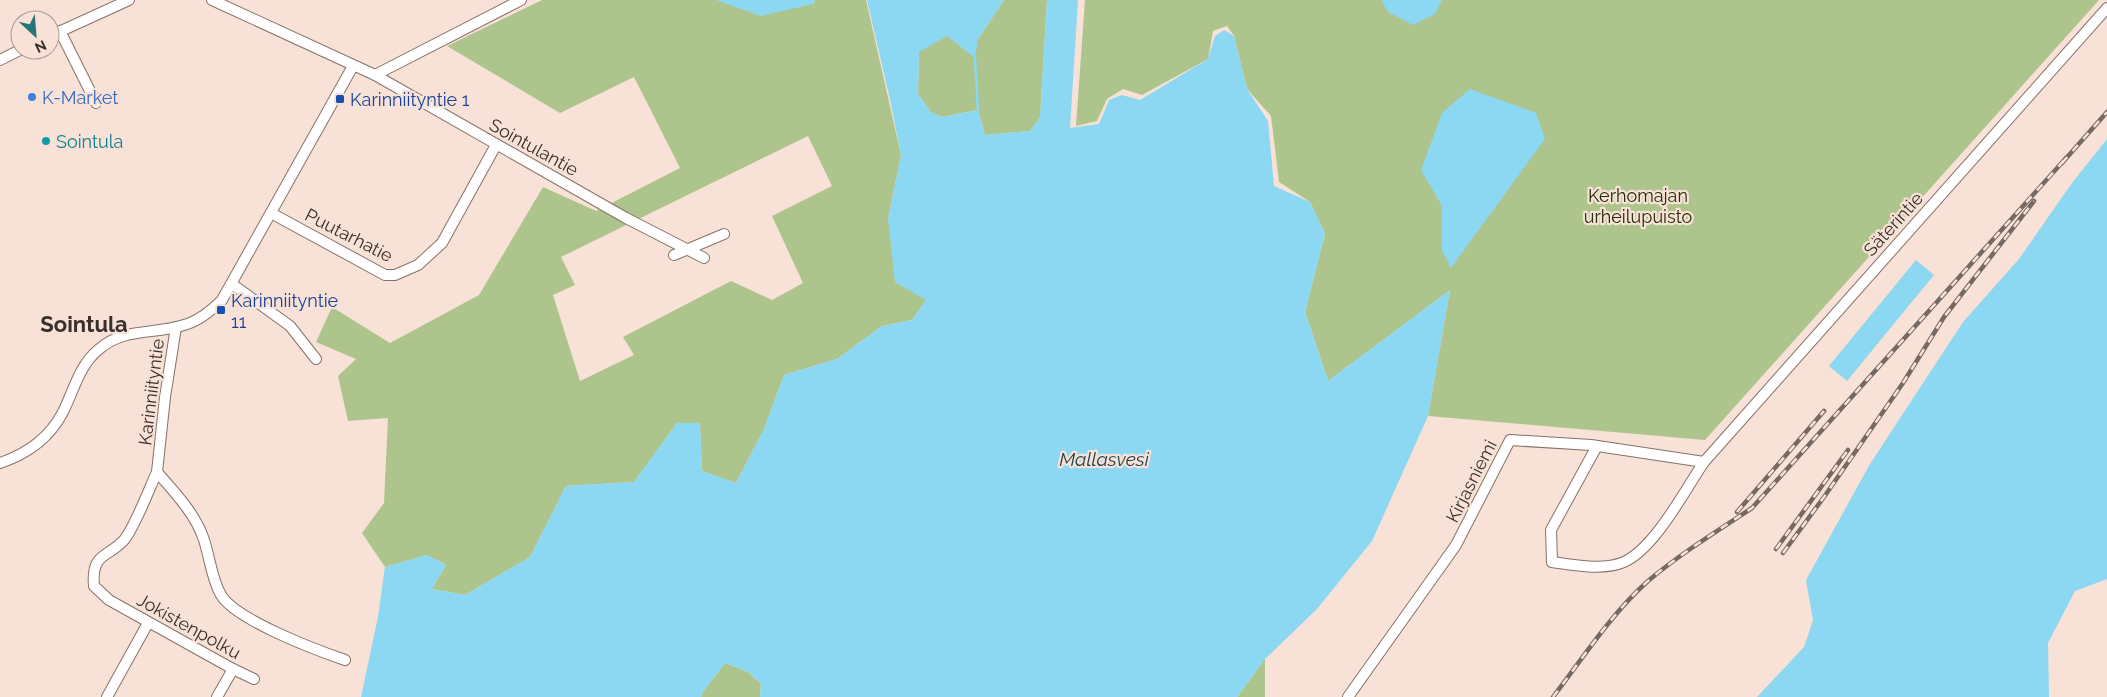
<svg xmlns="http://www.w3.org/2000/svg" width="2107" height="697" font-family="Raleway,sans-serif">
  <style>
    .green { fill: #adc58c; fill-rule: evenodd }
    .water { fill: #8cd7f1 }
    .lines { fill: none; stroke-linecap: round; stroke-linejoin: round }
    .stream { stroke: #8cd7f1; stroke-width: 2.5 }
    .minor-casing { stroke: #857269; stroke-width: 12 }
    .minor { stroke: #fff; stroke-width: 10 }
    .rail-casing { stroke: #766963; stroke-width: 4.5 }
    .rail { stroke: #f8e1d7; stroke-width: 2.5; stroke-dasharray: 8; stroke-linecap: butt }
    .shop-dot { fill: #3f7fe0; stroke: #f8e1d7; stroke-width: 2 }
    .transit-dot { fill: #1a4fb4; stroke: #f8e1d7; stroke-width: 2 }
    .culture-dot { fill: #0f9aa8; stroke: #f8e1d7; stroke-width: 2 }
    .labels { text-anchor: middle; dominant-baseline: central; stroke-width: 4.5; stroke-linejoin: round; paint-order: stroke }
    .shop-label { font-size: 18px; fill: #366cbe; stroke: #f8e1d7; text-anchor: start }
    .transit-label { font-size: 18px; fill: #164399; stroke: #f8e1d7; text-anchor: start }
    .culture-label { font-size: 18px; fill: #0d838f; stroke: #f8e1d7; text-anchor: start }
    .street-label { font-size: 18px; fill: #38302c; stroke: #f8e1d7 }
    .park-label { font-size: 18px; fill: #212f04; stroke: #f8e1d7 }
    .water-label { font-size: 19px; font-style: italic; fill: #1c3f4a; stroke: #f8e1d7 }
    .district-label { font-size: 22px; font-weight: bold; fill: #38302c; stroke: #f8e1d7 }
  </style>
  <rect width="100%" height="100%" fill="#f8e1d7"/>
  <g class="green">
    <path d="M542 0H716L813 4 815 0H866L901 155 888 219 926 300 912 320 882 326 837 359 784 375 764 429 736 483 702 471 700 423H677L634 482 566 486 530 557 465 595 432 589 446 565 427 555 385 567 362 533 384 503 388 418 348 421 338 376 356 359 316 342 332 307 390 343 479 295 543 187 596 211 680 168 634 77 560 113 447 46ZM808 136 832 186 772 216 803 283 772 300 731 281 623 337 634 355 580 381 553 295 575 285 561 257Z"/>
    <polygon points="1004,0 1047,0 1040,118 1030,131 985,135 978,110 942,117 931,112 918,94 919,51 947,36 978,39"/>
    <polygon points="1085,0 2099,0 1705,440 1428,416 1450,290 1328,381 1305,312 1325,234 1310,202 1279,182 1271,116 1247,89 1234,36 1227,26 1213,31 1208,59 1142,95 1123,89 1107,99 1097,121 1076,126"/>
    <polygon points="1265,659 1265,697 1237,697"/>
    <polygon points="725,663 748,672 761,684 760,697 701,697 702,693"/>
  </g>
  <g class="water">
    <polygon points="716,0 815,0 813,4 761,16"/>
    <polygon points="867,0 1004,0 978,39 975,58 947,36 919,52 918,94 931,112 942,117 978,110 985,135 1030,131 1040,118 1047,0 1078,0 1070,128 1099,124 1109,100 1122,95 1140,100 1208,59 1215,36 1224,30 1234,36 1247,89 1268,121 1274,186 1310,202 1325,234 1305,312 1328,381 1450,290 1428,416 1372,541 1317,609 1265,659 1237,697 760,697 761,684 748,672 725,663 702,693 701,697 361,697 378,617 385,567 427,555 446,565 432,589 465,595 530,557 566,486 634,482 677,423 700,423 702,471 736,483 764,429 784,375 837,359 882,326 912,320 926,300 895,282 888,219 901,155 891,104"/>
    <polygon points="1381,0 1442,0 1435,14 1413,25 1388,12"/>
    <polygon points="1470,89 1536,113 1545,139 1451,268 1442,251 1442,206 1421,170 1442,113"/>
    <polygon points="2107,139 2107,579 2075,591 2048,643 2049,697 1757,697 1804,647 1813,620 1806,580 1870,464 1963,322 2019,259 2072,183"/>
    <polygon points="1916,260 1934,275 1847,381 1829,366"/>
  </g>
  <g class="lines">
    <polyline class="stream" points="975,58 978,110"/>
    <defs>
      <g id="minor">
        <polyline points="212,0 375,75 626,218 704,258"/>
        <polyline points="60,31 96,103"/>
        <polyline points="50,36 129,0"/>
        <polyline points="0,60 20,50"/>
        <polyline points="375,75 521,0"/>
        <polyline points="271,213 385,275 395,275 418,265 442,243 496,145"/>
        <polyline points="674,255 724,234"/>
        <polyline points="232,284 290,326 316,359"/>
        <path d="M176 327 165 397 157 472C174 492 194 512 203 537 210 556 211 578 221 595 236 620 316 650 345 660"/>
        <path d="M1597 446 1551 530 1552 562C1573 565 1603 571 1624 562 1655 548 1685 490 1704 462L2107 8"/>
        <path d="M0 463C27 454 50 437 63 412 74 390 79 366 98 350 124 327 153 335 184 325 199 321 211 311 222 300L353 66"/>
        <path d="M157 472C149 489 135 527 124 540 108 558 91 552 94 586L109 600 233 669 254 679"/>
        <polyline points="107,697 148,623"/>
        <polyline points="217,697 233,669"/>
        <polyline points="1348,697 1456,545 1510,440 1591,445 1704,462"/>
      </g>
    </defs>
    <use href="#minor" class="minor-casing"/>
    <use href="#minor" class="minor"/>
    <defs>
      <g id="rail">
        <polyline points="2062,163 2107,112"/>
        <polyline points="1737,512 1824,411"/>
        <polyline points="1776,549 1848,450"/>
        <polyline points="1783,553 1824,497 1903,383 1944,317 2034,201"/>
        <path d="M1553 697C1583 658 1611 614 1648 581 1680 554 1717 531 1752 508L2067 157"/>
      </g>
    </defs>
    <use href="#rail" class="rail-casing"/>
    <use href="#rail" class="rail"/>
  </g>
  <circle class="shop-dot" cx="32" cy="97" r="5"/>
  <g class="transit-dot">
    <rect x="335" y="94" width="10" height="10" rx="2.5"/>
    <rect x="216" y="305" width="10" height="10" rx="2.5"/>
  </g>
  <circle class="culture-dot" cx="46" cy="141" r="5"/>
  <g class="labels">
    <g class="shop-label">
      <text x="42" y="97">K-Market</text>
    </g>
    <g class="transit-label">
      <text x="350" y="99">Karinniityntie 1</text>
      <text x="231" y="300">Karinniityntie<tspan x="231" dy="21">11</tspan></text>
    </g>
    <g class="culture-label">
      <text x="56" y="141">Sointula</text>
    </g>
    <g class="street-label">
      <text transform="translate(534 147) rotate(29)">Sointulantie</text>
      <text transform="translate(1893 224) rotate(-48)">Säterintie</text>
      <text transform="translate(349 235) rotate(27)">Puutarhatie</text>
      <text transform="translate(151 392) rotate(-83)">Karinniityntie</text>
      <text transform="translate(1471 481) rotate(-63)">Kirjasniemi</text>
      <text transform="translate(189 626) rotate(29)">Jokistenpolku</text>
    </g>
    <g class="park-label">
      <text x="1638" y="195">Kerhomajan<tspan x="1638" dy="21">urheilupuisto</tspan></text>
    </g>
    <g class="water-label">
      <text x="1104" y="459">Mallasvesi</text>
    </g>
    <g class="district-label">
      <text x="84" y="324">Sointula</text>
    </g>
  </g>
  <g transform="translate(35 35) rotate(154)"><circle r="24" fill="#f8e1d7" stroke="#ab9a93"/>
  <path d="M0-4L9 19L0 12L-9 19Z" fill="#297478"/>
  <text y="-8" font-size="14" font-weight="bold" text-anchor="middle" fill="#38302c">N</text>
  </g>
</svg>
